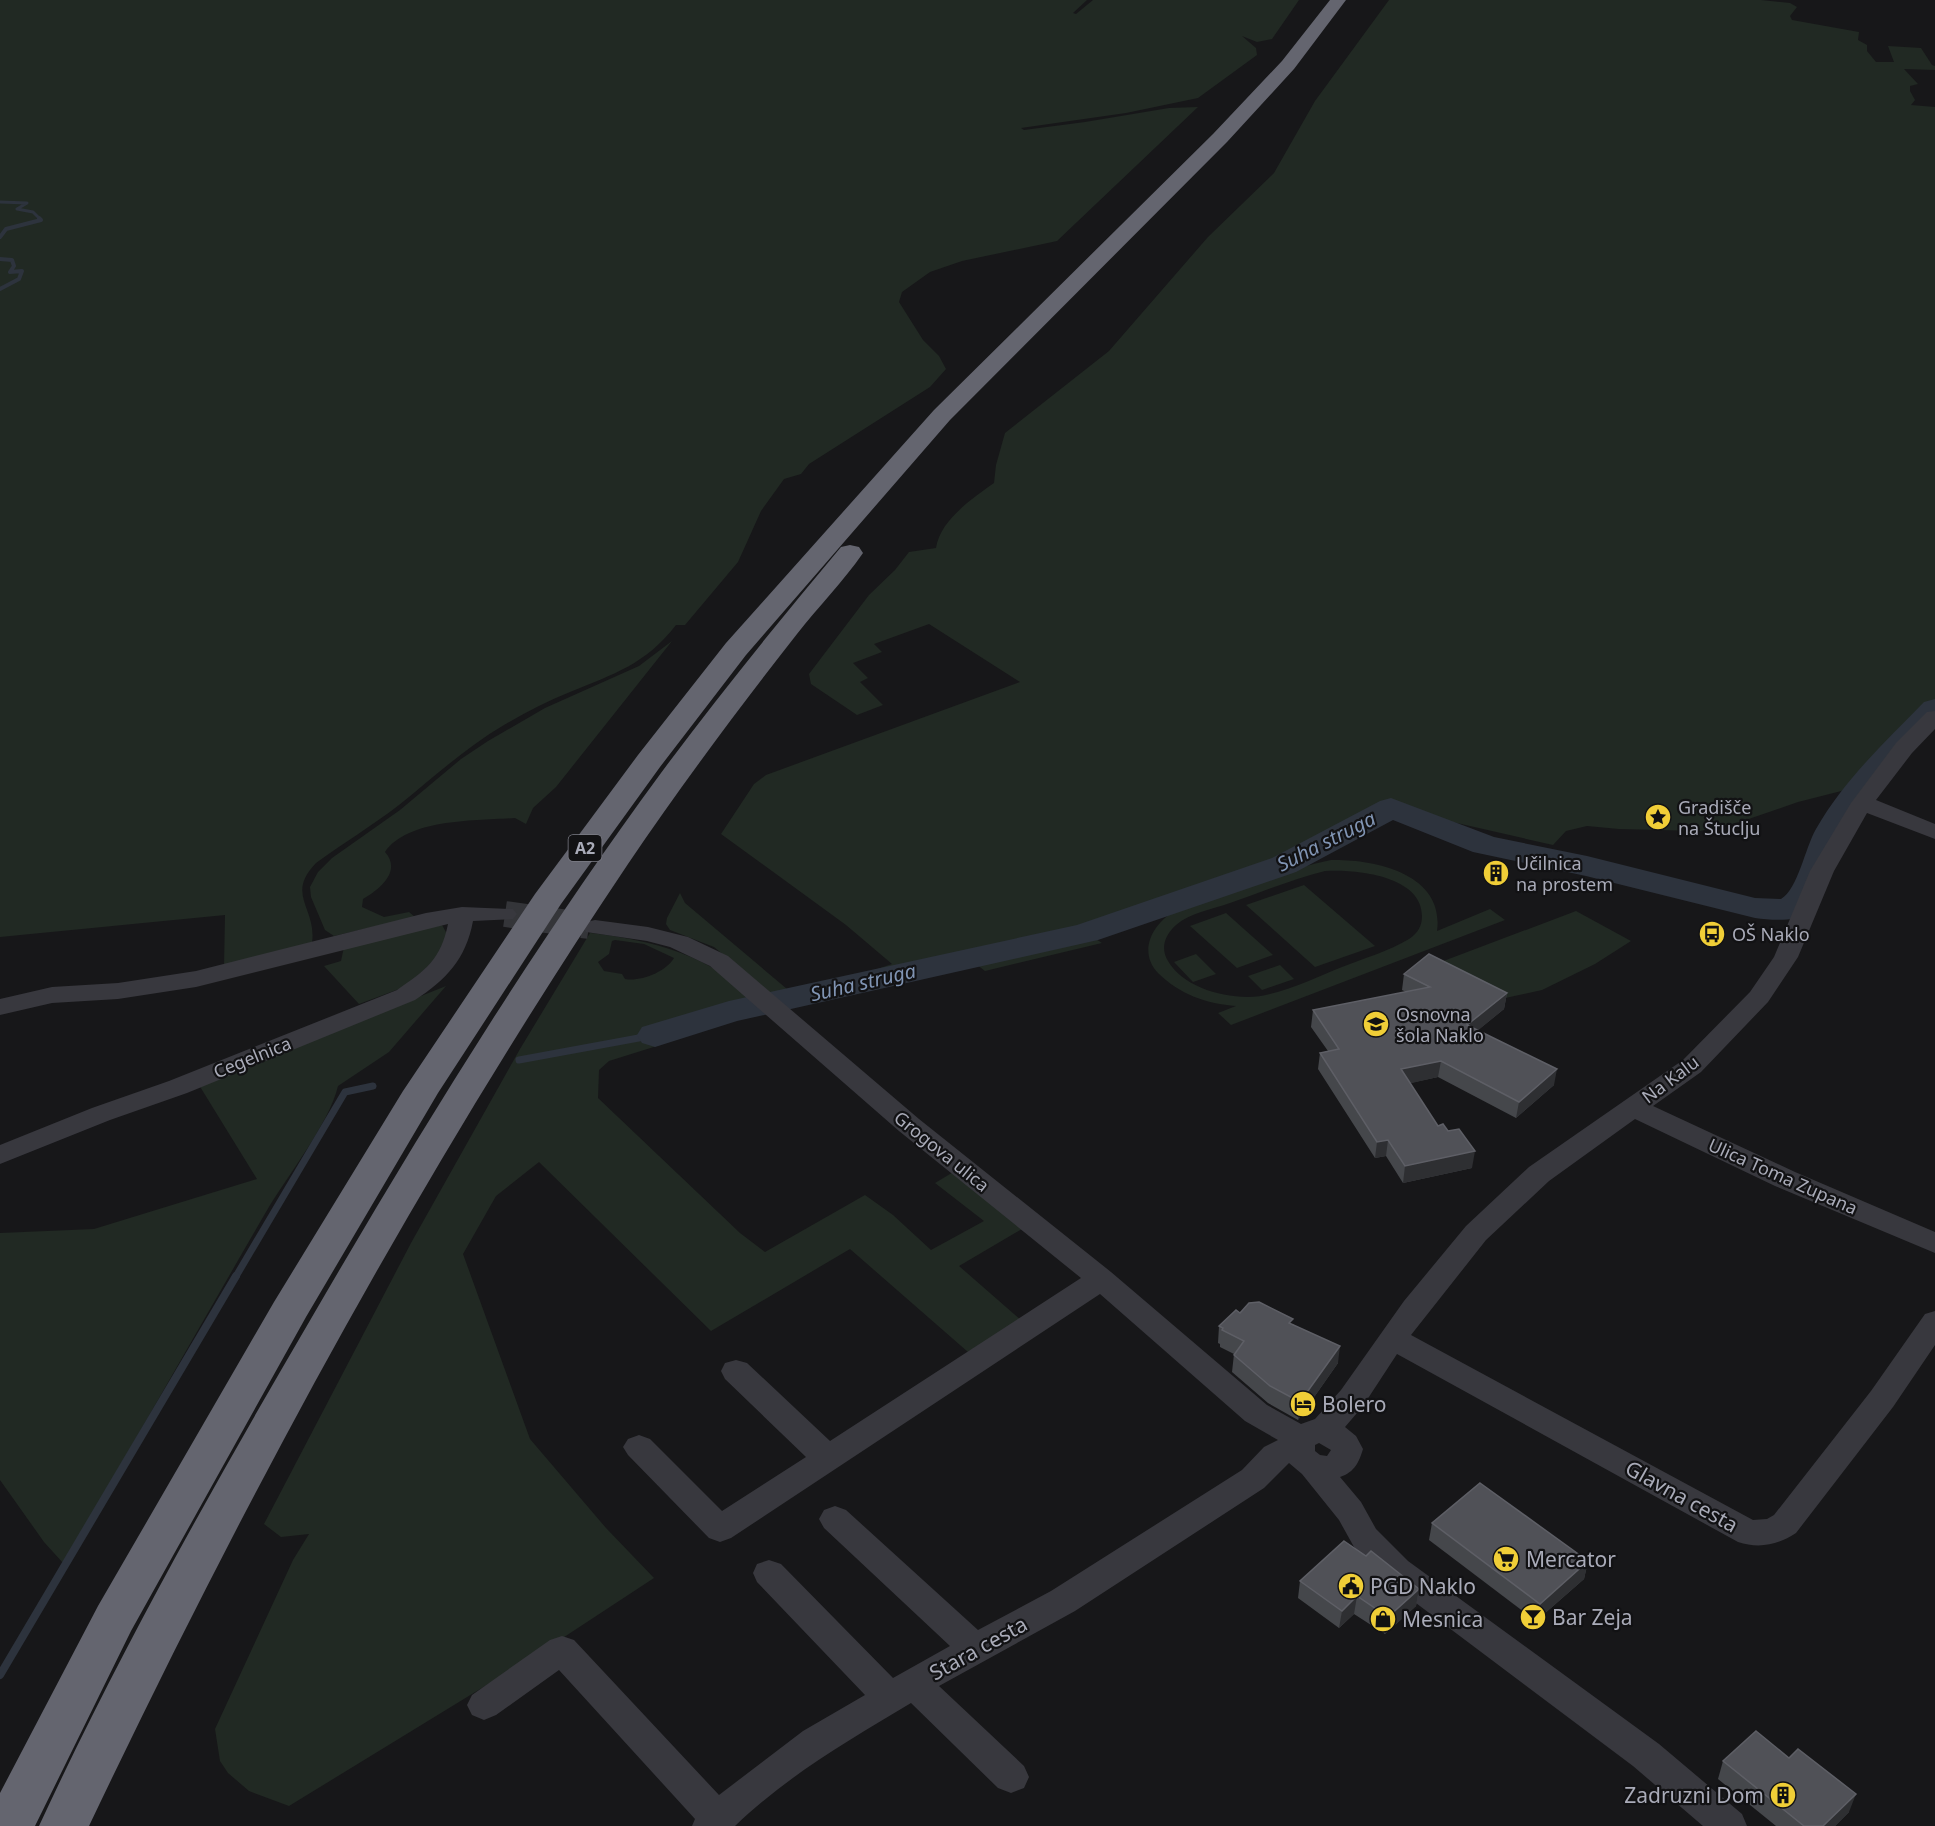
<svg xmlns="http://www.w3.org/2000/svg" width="1935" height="1826" font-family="'Noto Sans',sans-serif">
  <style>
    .green { fill: #212923; fill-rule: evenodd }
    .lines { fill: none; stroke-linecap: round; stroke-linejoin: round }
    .stream-far3 { stroke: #2d333d; stroke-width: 3 }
    .stream-far2 { stroke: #2d333d; stroke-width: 4 }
    .stream-far1 { stroke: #2d333d; stroke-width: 7 }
    .stream { stroke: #2d333d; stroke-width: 8 }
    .river { fill: #2d333d; fill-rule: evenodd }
    .minor-tunnel { stroke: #343539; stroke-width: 26; stroke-dasharray: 26 13; stroke-linecap: butt }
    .minor { fill: #38383e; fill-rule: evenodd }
    .highway { fill: #64656f; fill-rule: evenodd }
    .wall { fill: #45474b }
    .shaded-wall { fill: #2e2f32 }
    .building { fill: #505157; stroke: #5e5f66; stroke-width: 1.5 }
    .labels { text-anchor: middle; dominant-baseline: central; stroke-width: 4.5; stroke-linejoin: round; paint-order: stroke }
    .shield { fill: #121214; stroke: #7c7d87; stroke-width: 1.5 }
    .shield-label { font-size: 16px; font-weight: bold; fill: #a9abb8 }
    .poi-label { font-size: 18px; fill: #a9abb8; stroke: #121214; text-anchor: start }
    .street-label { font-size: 18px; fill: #a9abb8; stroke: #121214 }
    .water-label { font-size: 20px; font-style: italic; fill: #8094b3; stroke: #121214 }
    .near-poi-label { font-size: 21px; fill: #a9abb8; stroke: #121214; text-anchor: start }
    .near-street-label { font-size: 21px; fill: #a9abb8; stroke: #121214 }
  </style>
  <rect width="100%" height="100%" fill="#171719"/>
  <g class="green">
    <path d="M0 0H1087L1073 13 1076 14 1093 0H1299L1272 39 1257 42 1242 36 1256 48 1257 55 1198 98 1126 113 1021 128 1024 130 1085 122 1169 108 1198 107 1057 241 962 261 930 272 902 292 899 302 923 340 939 356 946 369 930 387 809 464 801 474 784 479 761 511 738 562 685 625H676C646 664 614 674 570 692 547 701 525 713 504 725 465 748 434 777 399 805 372 826 343 843 316 863 285 895 317 908 312 943L224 967 225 915 0 937Z"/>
    <path d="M1389 0H1761L1790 3 1797 7 1790 16 1792 20 1859 32 1858 40 1867 45V51L1876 62H1894L1888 46 1921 48 1932 65 1935 66V70L1904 69 1918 84 1910 86V91L1915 100 1911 105 1935 107V703L1892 745 1861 786 1798 802 1740 822 1700 831 1619 829 1587 826 1566 831 1553 845 1391 808C1296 868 1192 898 1087 933L1102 943 985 971 976 964 1015 953 1013 949 775 998 714 947 670 930 666 924 667 918 680 893 685 903 787 989 871 971 892 964 846 925 721 834 754 784 766 775 1020 682 929 624 874 644 882 652 853 663 868 678 860 682 883 705 857 715 811 684 809 674 869 595 895 570 909 552 936 548C940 520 973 498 994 483L996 465 1005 433 1109 351 1208 237 1274 173 1315 101Z"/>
    <path d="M672 641 556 787 533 808 526 824 515 818C477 821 409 818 385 852 402 871 380 889 363 899L362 907 384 917 409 912 415 917 334 936 325 930 311 897 310 887 318 872 332 858 400 810 461 759 488 741 545 708 639 666Z"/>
    <path d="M1331 860C1375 859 1445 874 1437 931L1490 909 1505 920 1231 1025 1218 1013 1236 1006C1207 1004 1179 994 1158 973 1138 952 1152 925 1173 912 1186 904 1203 901 1217 896 1254 883 1292 868 1331 860ZM1325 871C1354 869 1422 875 1422 916 1422 926 1418 933 1409 939 1389 951 1365 958 1342 967 1319 976 1295 988 1270 994 1239 1003 1185 991 1168 961 1160 948 1165 935 1176 925 1190 913 1213 909 1230 903 1262 892 1293 879 1325 871Z"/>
    <polygon points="1304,885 1375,946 1315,967 1246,905"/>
    <polygon points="1576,911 1631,941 1595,964 1542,990 1496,1000 1425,968"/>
    <polygon points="1226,913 1273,955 1237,968 1190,926"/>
    <polygon points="442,925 447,934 446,949 407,986 359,1004 324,966 341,961 344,947"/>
    <path d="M590 933C646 939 722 956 754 1006L665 1027 664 1037 660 1045 609 1061 599 1070 598 1098 740 1233 765 1252 865 1195 893 1215 931 1250 984 1221 935 1183 955 1171 1022 1229 959 1266 1021 1320 968 1352 850 1249 711 1331 539 1162 496 1196 463 1254 530 1439 606 1528 654 1578 552 1645 289 1806 249 1791 228 1773 220 1761 215 1729 293 1560 309 1534 281 1537 264 1524 411 1243 520 1049ZM615 940 644 944 674 958C666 972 640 982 625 979L622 974 604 971 598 962 609 954 612 941Z"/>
    <polygon points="1196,954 1216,974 1193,982 1174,962"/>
    <polygon points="1280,965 1294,979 1262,990 1248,976"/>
    <path d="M446 986 389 1052 338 1086C329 1124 287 1176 266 1212 198 1329 132 1447 63 1563L44 1542 0 1480V1233L94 1229 257 1179 199 1085Z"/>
  </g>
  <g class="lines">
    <polyline class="stream-far3" points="0,202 27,203 17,209 33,212 41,220"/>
    <g class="stream-far2">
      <polyline points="0,237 6,229 41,220 39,218"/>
      <polyline points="0,259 12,260 14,266 10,272 22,271 19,279 0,289"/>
    </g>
    <g class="stream-far1">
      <polyline points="519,1060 655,1035"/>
      <polyline points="235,1278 345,1092 373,1086"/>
    </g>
    <polyline class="stream" points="0,1675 236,1276"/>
    <path class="river" d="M1935 699V726C1908 755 1877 782 1856 816 1840 842 1830 895 1809 911 1795 923 1772 920 1755 918L1586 876 1473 852 1393 820 1296 872 1098 940 737 1021 655 1047 642 1043 637 1035 642 1027 729 1001 1077 925 1272 858 1380 801 1391 798 1494 837 1587 856 1755 898 1781 899C1798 889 1805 848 1816 829 1844 780 1885 742 1924 702Z"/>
    <polyline class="minor-tunnel" points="505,914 589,926"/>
    <g class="minor">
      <path d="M1935 711V729L1912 753 1876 800 1935 824V839L1867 813 1834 871 1798 957 1768 1002 1701 1072 1653 1106 1795 1172 1935 1232V1253L1775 1186 1635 1119 1549 1181 1486 1240 1411 1335 1753 1520 1767 1519 1774 1515 1871 1391 1925 1314 1935 1311V1345L1893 1407 1796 1533C1778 1545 1759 1549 1738 1542L1397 1354 1363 1406 1345 1427 1356 1436 1363 1449C1359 1462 1355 1472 1340 1477L1361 1502 1376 1529 1408 1561 1659 1744 1742 1814 1747 1826H1703L1633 1766 1384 1579 1354 1547 1339 1520 1302 1474 1289 1463 1264 1488 1075 1611 939 1686 1024 1766 1029 1777 1024 1788 1011 1793 998 1788 911 1703C849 1740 787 1776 735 1826H692L695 1819 559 1670 496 1715 484 1720 472 1715 467 1705 472 1695 550 1640 562 1636 574 1640 719 1795 803 1731 865 1695 757 1582 753 1573 757 1564 769 1560 781 1564 893 1678 950 1646 824 1528 819 1519 824 1510 835 1506 846 1510 978 1630 1051 1591 1242 1470 1264 1447 1278 1440 1245 1421 1100 1294 731 1538 720 1542 709 1538 628 1455 623 1447 628 1439 639 1435 650 1439 722 1511 806 1457 725 1379 721 1371 725 1363 736 1360 747 1363 830 1441 1081 1278 899 1131 710 966 670 947 647 941 586 932 583 927 586 922 595 920 648 927 688 937 728 956 919 1119 1111 1272 1267 1405 1301 1424 1315 1419 1341 1390 1404 1301 1466 1226 1529 1167 1683 1060 1750 992 1774 957 1810 871 1851 803 1896 743 1927 712ZM1319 1443 1331 1450 1327 1456 1320 1455 1315 1451V1445Z"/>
      <path d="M462 907 513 909 517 914 513 919 473 921C466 959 446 980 415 1000L187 1093 110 1120 0 1164V1145L92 1108 169 1081 397 990C426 970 441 959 448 924L196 987 118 999 52 1003 0 1015V999L52 987 118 983 196 971 426 913Z"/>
    </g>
    <g class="highway">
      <polygon points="1330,0 1346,0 1294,69 1227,142 950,420 746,655 660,767 561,904 438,1093 306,1317 131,1631 35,1826 0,1826 0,1793 98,1606 274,1302 403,1091 535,894 638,755 726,643 934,410 1213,134 1282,61"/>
      <path d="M850 545 859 547 863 553C843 582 818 607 797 634 738 709 681 786 628 864 423 1169 247 1494 89 1826H39C120 1651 215 1483 312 1317 420 1131 533 947 661 773 718 696 779 621 841 547Z"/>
    </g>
  </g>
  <g class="wall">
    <polygon points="1404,974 1507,993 1504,1009 1478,1030 1554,1085 1516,1118 1438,1077 1410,1083 1438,1126 1472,1168 1403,1183 1386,1156 1375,1158 1318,1069 1320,1053 1328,1051 1311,1027 1313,1010 1406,992 1402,990"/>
    <polygon points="1293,1324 1338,1363 1298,1420 1268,1403 1232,1372 1234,1354 1220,1347 1220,1344 1218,1343 1219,1326"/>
    <polygon points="1432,1523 1588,1561 1584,1579 1536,1621 1429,1540"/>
    <polygon points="1366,1556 1419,1589 1416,1606 1385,1634 1354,1614 1339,1628 1298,1598 1300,1581"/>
    <polygon points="1723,1761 1849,1812 1835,1826 1776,1826 1718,1779"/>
  </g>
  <g class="shaded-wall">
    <polygon points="1507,993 1504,1009 1465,1041 1467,1025"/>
    <polygon points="1441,1061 1438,1077 1399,1086 1401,1069"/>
    <polygon points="1557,1069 1554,1085 1516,1118 1519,1102"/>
    <polygon points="1388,1140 1386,1156 1375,1158 1377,1142"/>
    <polygon points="1475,1151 1472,1168 1403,1183 1405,1166"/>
    <polygon points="1340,1346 1338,1363 1298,1420 1300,1402"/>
    <polygon points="1588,1561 1584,1579 1536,1621 1540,1604"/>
    <polygon points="1419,1589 1416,1606 1385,1634 1388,1617"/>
    <polygon points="1357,1596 1354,1614 1339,1628 1342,1611"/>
    <polygon points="1856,1794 1849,1812 1835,1826 1823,1826"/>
  </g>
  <g class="building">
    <polygon points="1429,954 1507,993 1467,1025 1557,1069 1519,1102 1441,1061 1401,1069 1438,1126 1443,1124 1448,1131 1459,1129 1475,1151 1405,1166 1388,1140 1377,1142 1320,1053 1339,1049 1313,1010 1430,987 1404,974"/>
    <polygon points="1259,1302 1293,1319 1289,1323 1340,1346 1300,1402 1270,1386 1234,1355 1244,1341 1222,1330 1223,1328 1219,1326 1236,1310 1240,1313 1249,1303"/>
    <polygon points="1480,1483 1588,1561 1540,1604 1432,1523"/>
    <polygon points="1344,1541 1366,1556 1371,1551 1419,1589 1388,1617 1357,1596 1342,1611 1300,1581"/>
    <polygon points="1756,1731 1789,1758 1798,1749 1856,1794 1823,1826 1804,1826 1723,1761"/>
  </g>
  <defs>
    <symbol id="sight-disc" viewBox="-11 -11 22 22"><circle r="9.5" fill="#f0ce37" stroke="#121214"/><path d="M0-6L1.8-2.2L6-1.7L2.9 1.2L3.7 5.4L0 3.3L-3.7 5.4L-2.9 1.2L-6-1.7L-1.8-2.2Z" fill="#111"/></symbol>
    <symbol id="building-disc" viewBox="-11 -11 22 22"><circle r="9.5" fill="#f0ce37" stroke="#121214"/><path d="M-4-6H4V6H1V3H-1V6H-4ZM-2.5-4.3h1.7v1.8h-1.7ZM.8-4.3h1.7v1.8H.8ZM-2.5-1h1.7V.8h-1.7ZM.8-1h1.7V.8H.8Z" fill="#111"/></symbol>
    <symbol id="bus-disc" viewBox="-11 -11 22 22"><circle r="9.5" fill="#f0ce37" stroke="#121214"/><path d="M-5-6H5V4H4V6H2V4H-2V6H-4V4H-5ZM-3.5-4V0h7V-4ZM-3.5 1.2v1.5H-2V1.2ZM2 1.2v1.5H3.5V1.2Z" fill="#111"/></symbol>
    <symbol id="school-disc" viewBox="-11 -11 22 22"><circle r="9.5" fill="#f0ce37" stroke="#121214"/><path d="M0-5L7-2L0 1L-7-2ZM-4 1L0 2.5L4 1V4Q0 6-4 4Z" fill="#111"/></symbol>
    <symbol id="hotel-disc" viewBox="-11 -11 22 22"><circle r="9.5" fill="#f0ce37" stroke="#121214"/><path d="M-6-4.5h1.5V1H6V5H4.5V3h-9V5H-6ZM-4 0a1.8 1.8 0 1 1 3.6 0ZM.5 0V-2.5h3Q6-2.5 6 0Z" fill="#111"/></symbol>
    <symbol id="supermarket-disc" viewBox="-11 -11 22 22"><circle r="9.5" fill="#f0ce37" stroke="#121214"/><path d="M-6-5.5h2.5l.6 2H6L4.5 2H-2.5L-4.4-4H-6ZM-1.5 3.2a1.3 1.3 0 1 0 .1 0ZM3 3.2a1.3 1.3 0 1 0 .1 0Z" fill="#111"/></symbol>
    <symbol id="civic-disc" viewBox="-11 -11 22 22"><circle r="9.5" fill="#f0ce37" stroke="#121214"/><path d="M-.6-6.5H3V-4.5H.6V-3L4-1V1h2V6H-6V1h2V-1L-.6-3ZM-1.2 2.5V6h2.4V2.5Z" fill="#111"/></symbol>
    <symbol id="bar-disc" viewBox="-11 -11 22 22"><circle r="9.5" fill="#f0ce37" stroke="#121214"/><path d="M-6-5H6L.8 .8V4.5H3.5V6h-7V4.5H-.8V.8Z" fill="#111"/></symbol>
    <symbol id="shop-disc" viewBox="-11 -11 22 22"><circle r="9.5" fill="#f0ce37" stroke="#121214"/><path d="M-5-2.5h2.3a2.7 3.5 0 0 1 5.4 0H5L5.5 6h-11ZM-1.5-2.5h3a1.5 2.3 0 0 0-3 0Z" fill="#111"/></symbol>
  </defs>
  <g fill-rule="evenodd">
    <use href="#sight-disc" x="1643" y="802" width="30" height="30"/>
    <use href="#building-disc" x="1481" y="858" width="30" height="30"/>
    <use href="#bus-disc" x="1697" y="919" width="30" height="30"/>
    <use href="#school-disc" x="1361" y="1009" width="30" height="30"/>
    <use href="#hotel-disc" x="1288" y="1389" width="30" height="30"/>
    <use href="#supermarket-disc" x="1491" y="1544" width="30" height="30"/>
    <use href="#civic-disc" x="1336" y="1571" width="30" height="30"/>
    <use href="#bar-disc" x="1518" y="1602" width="30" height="30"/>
    <use href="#shop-disc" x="1368" y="1604" width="30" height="30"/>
    <use href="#building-disc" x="1768" y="1780" width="30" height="30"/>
  </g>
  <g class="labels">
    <rect class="shield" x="568.5" y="835" width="33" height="26" rx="4.5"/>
    <g class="shield-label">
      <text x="585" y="848">A2</text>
    </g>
    <g class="poi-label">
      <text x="1678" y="807">Gradišče<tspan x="1678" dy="21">na Štuclju</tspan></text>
      <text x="1516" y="863">Učilnica<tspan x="1516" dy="21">na prostem</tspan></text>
      <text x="1732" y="934">OŠ Naklo</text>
      <text x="1396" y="1014">Osnovna<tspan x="1396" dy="21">šola Naklo</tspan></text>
    </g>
    <g class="street-label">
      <text transform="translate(252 1057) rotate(-22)">Cegelnica</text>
      <text transform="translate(1670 1079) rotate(-37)">Na Kalu</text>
      <text transform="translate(942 1151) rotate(39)">Grogova ulica</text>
      <text transform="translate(1783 1176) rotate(24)">Ulica Toma Zupana</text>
    </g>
    <g class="water-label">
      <text transform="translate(1326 841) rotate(-27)">Suha struga</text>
      <text transform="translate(863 982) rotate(-13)">Suha struga</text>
    </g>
    <g class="near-poi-label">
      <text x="1322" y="1404">Bolero</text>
      <text x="1526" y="1559">Mercator</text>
      <text x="1370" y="1586">PGD Naklo</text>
      <text x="1552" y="1617">Bar Zeja</text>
      <text x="1402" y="1619">Mesnica</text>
      <text x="1764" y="1795" text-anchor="end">Zadruzni Dom</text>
    </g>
    <g class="near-street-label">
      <text transform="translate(1682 1496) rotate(29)">Glavna cesta</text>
      <text transform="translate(978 1648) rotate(-29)">Stara cesta</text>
    </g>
  </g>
</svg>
